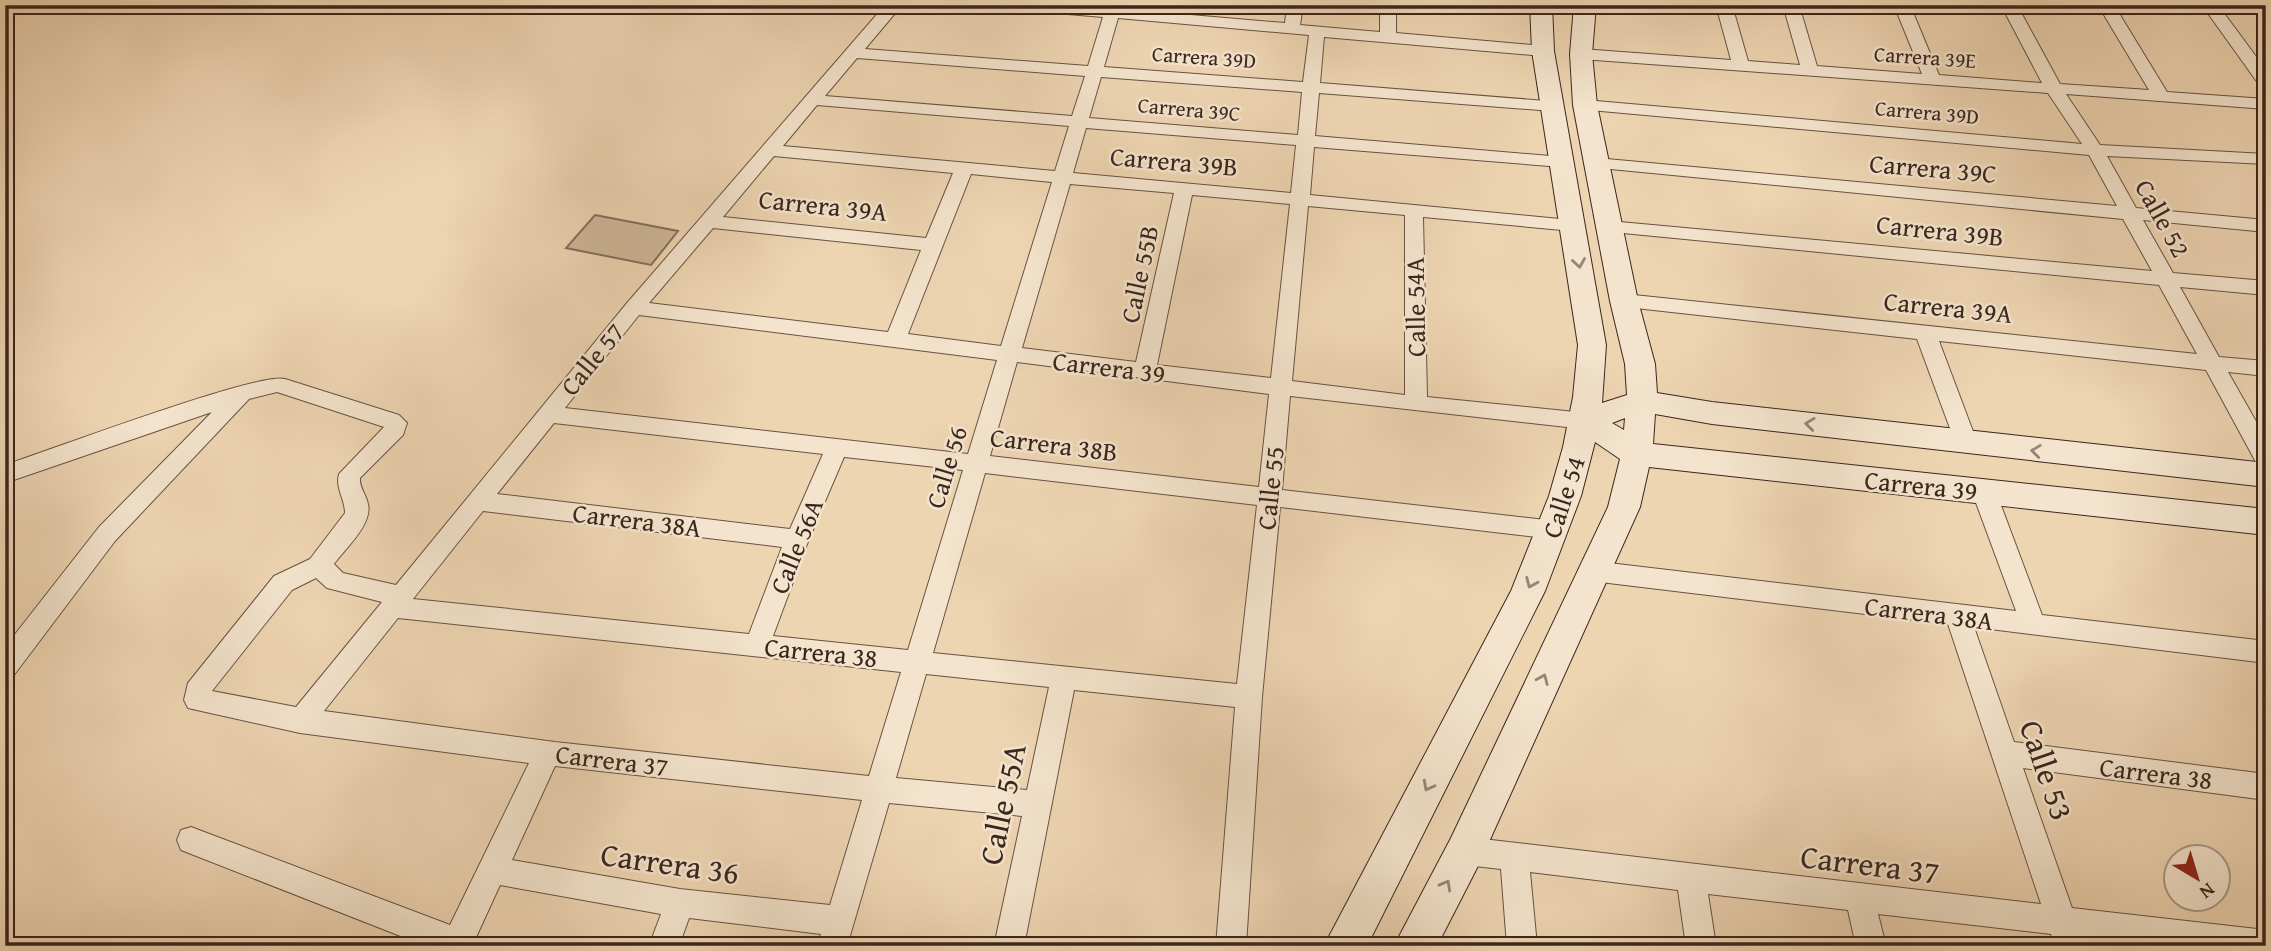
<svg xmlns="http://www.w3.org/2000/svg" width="2271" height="951" font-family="'Gentium Book Plus',serif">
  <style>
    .green { fill: #cfb799; stroke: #846e5c; stroke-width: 2 }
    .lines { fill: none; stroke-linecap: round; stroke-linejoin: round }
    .street-casing { stroke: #675243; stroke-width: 2 }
    .secondary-casing { stroke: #3a261e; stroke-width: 2 }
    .street { fill: #f4e4cd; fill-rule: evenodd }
    .secondary { fill: #f4e4cd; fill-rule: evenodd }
    .oneway { stroke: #978576 }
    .labels { text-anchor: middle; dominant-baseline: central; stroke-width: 5; stroke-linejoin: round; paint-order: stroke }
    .far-street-label { font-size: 21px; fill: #3a261e; stroke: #f4e4cd }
    .street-label { font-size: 26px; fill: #3a261e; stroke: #f4e4cd }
    .near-street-label { font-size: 32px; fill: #3a261e; stroke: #f4e4cd }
  </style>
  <rect width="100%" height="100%" fill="#eed5b2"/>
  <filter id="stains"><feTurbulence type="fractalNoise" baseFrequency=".00286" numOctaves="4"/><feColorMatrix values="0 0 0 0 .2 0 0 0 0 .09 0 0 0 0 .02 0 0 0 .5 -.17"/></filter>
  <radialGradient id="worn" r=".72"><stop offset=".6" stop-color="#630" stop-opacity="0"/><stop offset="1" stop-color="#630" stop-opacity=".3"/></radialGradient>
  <polygon class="green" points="595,215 678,231 651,265 566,248"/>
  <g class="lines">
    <defs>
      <g id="street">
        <path d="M885 5H902L865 49 1088 66 1103 17 1021 10 1013 5 1105 8 1106 5H1122L1121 9 1285 23 1287 5H1303L1300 25 1380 32V5H1396V33L1543 46 1551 51 1543 56 1324 37 1320 83 1559 102 1562 106 1553 111 1319 93 1315 136 1562 157 1571 162 1562 167 1314 147 1310 195 1580 221 1582 225 1580 229 1573 231 1423 217 1427 397 1585 413 1593 415 1596 421 1593 427 1585 429 1290 396 1282 490 1554 521 1562 523 1566 530 1562 537 1554 539 1280 507 1262 697 1246 946H1216L1235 707 1074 690 1024 946H994L1022 816 889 803 847 946H817L821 934 689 918 679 946H649L661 914 500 885 472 946H426L181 850 177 840 181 830 191 827 450 925 529 763 300 733 188 708 184 700 188 683 274 576 310 559 345 513C345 499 335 488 339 474L384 427 277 392 249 399 115 541 14 675 5 678V647L99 527 212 412 5 483V465C45 452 260 371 285 379L399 415 407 423 403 435 360 478C359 487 366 494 368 504 373 524 345 549 334 564L343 573 396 585 627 303ZM1118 18 1309 35 1303 82 1104 67ZM857 58 1085 76 1072 116 825 96ZM1101 77 1302 92 1298 135 1089 118ZM817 105 1069 126 1055 171 783 146ZM1086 128 1296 145 1291 193 1073 173ZM774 156 953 173 926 238 723 217ZM971 174 1052 182 1001 346 908 334ZM1070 184 1174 193 1136 362 1022 348ZM1192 195 1290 204 1271 378 1157 365ZM1308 206 1405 215V395L1292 381ZM713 228 921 250 888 332 649 303ZM639 315 997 360 968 454 565 408ZM1017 362 1269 394 1259 487 990 456ZM554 423 823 454 790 529 497 494ZM844 457 963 470 908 650 773 636 809 539ZM985 473 1257 505 1237 684 933 653ZM483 511 782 547 749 634 413 599ZM316 578 327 588 382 602 296 707 212 691 292 590ZM398 618 901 672 869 776 555 742 324 711ZM926 674 1049 687 1027 790 896 778ZM555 766 862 800 830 905 680 889 512 860Z"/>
        <polygon points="1716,5 1732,5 1748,61 1800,65 1783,5 1799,5 1817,66 1922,74 1894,5 1910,5 1939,75 2042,83 2001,5 2017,5 2060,84 2149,90 2098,5 2114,5 2167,92 2266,99 2266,109 2066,94 2100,145 2266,154 2266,164 2107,156 2136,208 2266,220 2266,232 2143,220 2173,273 2266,281 2266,295 2180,287 2219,357 2266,361 2266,376 2228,372 2266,439 2266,468 2258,466 2206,370 1939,341 1977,442 1974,448 1966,450 1958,448 1955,442 1917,339 1617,306 1614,301 1617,296 1624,294 2197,354 2159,285 1602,231 1600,227 1602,223 1609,221 2152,271 2123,219 1590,167 1587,163 1590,159 1596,158 2117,206 2089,155 1579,109 1576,105 1585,100 2082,144 2048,93 1581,59 1573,54 1581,49 1731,60"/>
        <polygon points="2202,5 2218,5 2266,70 2266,87 2260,86"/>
        <polygon points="2244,5 2266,5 2266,11 2246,8"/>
        <polygon points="1984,483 1992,486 1996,492 2042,615 2266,641 2266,663 1974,627 2014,742 2266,774 2266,800 2023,768 2072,908 2266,930 2266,946 2147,946 2082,938 2085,946 2055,946 2051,934 1878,914 1886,946 1856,946 1848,910 1708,894 1716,946 1686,946 1678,890 1530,872 1537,946 1507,946 1501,869 1465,865 1455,861 1451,851 1455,841 1465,837 2041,904 1948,624 1592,581 1583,578 1580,571 1583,564 1592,561 2016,611 1972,492 1976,486"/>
      </g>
      <path id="secondary" d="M1530 5H1552L1554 51 1606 345 1602 403 1627 395 1625 364 1610 301 1573 105 1570 54 1574 5H1596L1592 54 1597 105 1638 301 1655 364 1657 393 1712 402 2266 463V487L1712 424 1655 414 1653 444 2266 509V535L1649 467 1640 507 1479 864 1437 946H1394L1451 838 1608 507 1620 459 1595 442 1581 496 1545 591 1367 946H1324L1511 591 1549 496 1563 447 1573 397 1578 345 1532 51ZM1625 418 1624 430 1612 423Z"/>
    </defs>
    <use href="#street" class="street-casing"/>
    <use href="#secondary" class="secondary-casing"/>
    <use href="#street" class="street"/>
    <use href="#secondary" class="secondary"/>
  </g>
  <defs><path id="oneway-chevron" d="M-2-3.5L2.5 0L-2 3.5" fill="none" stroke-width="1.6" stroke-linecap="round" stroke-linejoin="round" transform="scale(1.75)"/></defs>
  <g class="oneway">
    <use href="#oneway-chevron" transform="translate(1579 263) rotate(81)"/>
    <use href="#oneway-chevron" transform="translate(1810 424) rotate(-173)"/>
    <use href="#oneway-chevron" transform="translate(2036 451) rotate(-173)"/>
    <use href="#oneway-chevron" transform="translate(1531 583) rotate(113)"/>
    <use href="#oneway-chevron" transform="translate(1543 679) rotate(-66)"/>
    <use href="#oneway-chevron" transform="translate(1428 786) rotate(118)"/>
    <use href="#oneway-chevron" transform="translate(1446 885) rotate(-61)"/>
  </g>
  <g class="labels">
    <g class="far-street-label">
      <text transform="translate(1204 57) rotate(4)">Carrera 39D</text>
      <text transform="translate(1925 57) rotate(4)">Carrera 39E</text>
      <text transform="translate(1189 109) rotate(5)">Carrera 39C</text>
      <text transform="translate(1927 112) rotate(5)">Carrera 39D</text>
    </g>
    <g class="street-label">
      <text transform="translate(1174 161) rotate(5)">Carrera 39B</text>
      <text transform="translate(1933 168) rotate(5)">Carrera 39C</text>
      <text transform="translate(823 205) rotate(6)">Carrera 39A</text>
      <text transform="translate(2163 218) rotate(61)">Calle 52</text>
      <text transform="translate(1940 230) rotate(6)">Carrera 39B</text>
      <text transform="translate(1139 274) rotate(-78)">Calle 55B</text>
      <text transform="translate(1415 307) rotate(-91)">Calle 54A</text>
      <text transform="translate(1948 307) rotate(6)">Carrera 39A</text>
      <text transform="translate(592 359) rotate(-51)">Calle 57</text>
      <text transform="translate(1109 367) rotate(7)">Carrera 39</text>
      <text transform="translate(1054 444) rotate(7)">Carrera 38B</text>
      <text transform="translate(946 467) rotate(-73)">Calle 56</text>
      <text transform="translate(1921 485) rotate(6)">Carrera 39</text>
      <text transform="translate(1270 488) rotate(-84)">Calle 55</text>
      <text transform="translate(1563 497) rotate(-72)">Calle 54</text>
      <text transform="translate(637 520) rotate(7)">Carrera 38A</text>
      <text transform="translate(796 546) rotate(-68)">Calle 56A</text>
      <text transform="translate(1929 613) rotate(7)">Carrera 38A</text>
      <text transform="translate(821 652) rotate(6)">Carrera 38</text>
      <text transform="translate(612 760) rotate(7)">Carrera 37</text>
      <text transform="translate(2156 773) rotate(7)">Carrera 38</text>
    </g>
    <g class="near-street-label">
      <text transform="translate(2047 770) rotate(71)">Calle 53</text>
      <text transform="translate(1002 804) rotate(-78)">Calle 55A</text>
      <text transform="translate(670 863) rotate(8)">Carrera 36</text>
      <text transform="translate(1870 864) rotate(7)">Carrera 37</text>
    </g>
  </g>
  <rect width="2271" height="951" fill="none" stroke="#eed5b2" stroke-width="28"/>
  <rect x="7" y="7" width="2257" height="937" fill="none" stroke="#3a261e" stroke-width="3.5"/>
  <rect x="14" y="14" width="2243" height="923" fill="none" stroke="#3a261e" stroke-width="2"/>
  <g transform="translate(2197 878) rotate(142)"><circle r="33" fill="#f4e4cd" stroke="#aa9887" stroke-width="2"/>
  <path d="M0-5L12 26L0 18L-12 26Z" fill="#8f2418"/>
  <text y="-10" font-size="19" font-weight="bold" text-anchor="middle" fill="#3a261e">N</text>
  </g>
  <rect width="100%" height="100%" filter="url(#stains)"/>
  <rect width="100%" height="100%" fill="url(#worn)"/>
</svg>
